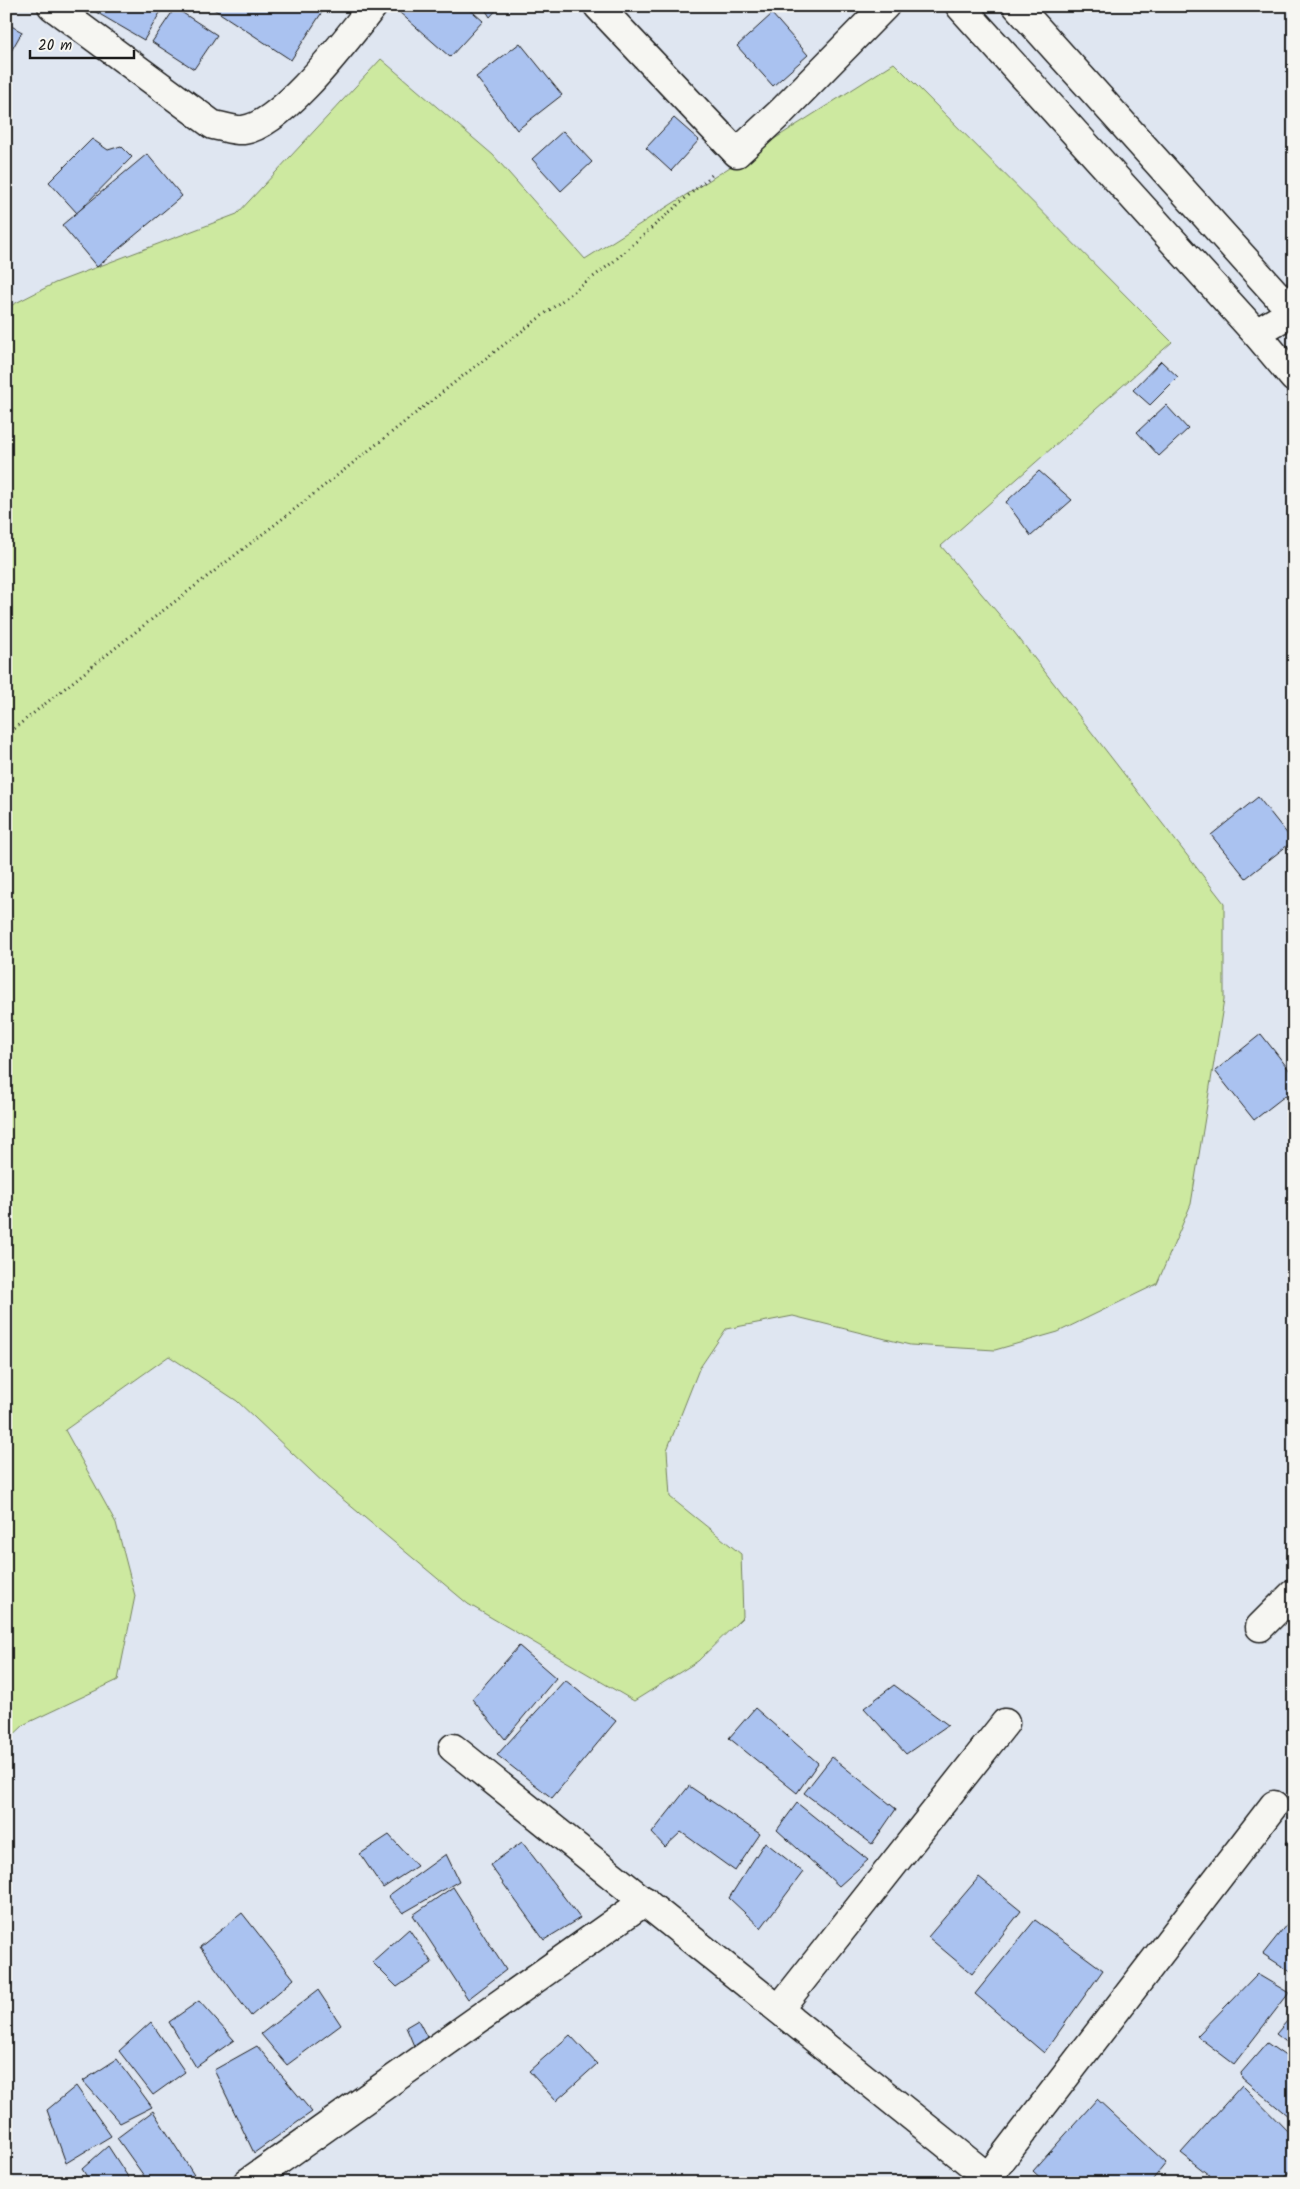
<svg xmlns="http://www.w3.org/2000/svg" width="1300" height="2189" font-family="Kalam,sans-serif">
  <style>
    .green { fill: #cde9a0; stroke: #74825e }
    .building { fill: #aac2f0; stroke: #1c1c1c }
    .lines { fill: none; stroke-linecap: round; stroke-linejoin: round }
    .minor-casing { stroke: #1c1c1c; stroke-width: 31 }
    .secondary-casing { stroke: #1c1c1c; stroke-width: 31 }
    .path { stroke: #1c1c1c; stroke-width: 3; stroke-dasharray: 1 4; stroke-linecap: butt }
    .minor { stroke: #f6f6f2; stroke-width: 28 }
    .secondary { stroke: #f6f6f2; stroke-width: 28 }
  </style>
  <rect width="100%" height="100%" fill="#dfe6f1"/>
  <filter id="ink" filterUnits="userSpaceOnUse"><feTurbulence type="fractalNoise" baseFrequency=".02" numOctaves="2"/><feDisplacementMap in="SourceGraphic" scale="10" xChannelSelector="R" yChannelSelector="G"/><feConvolveMatrix kernelMatrix="1 2 1 2 8 2 1 2 1" color-interpolation-filters="sRGB"/></filter>
  <g filter="url(#ink)">
    <polygon class="green" points="381,59 493,155 585,259 894,63 1172,342 941,546 1014,632 1224,903 1224,1000 1191,1204 1157,1284 1058,1332 995,1350 910,1345 793,1316 726,1329 699,1369 667,1450 670,1497 741,1554 743,1617 698,1661 634,1701 468,1604 328,1487 237,1401 169,1356 65,1430 116,1523 135,1596 118,1680 25,1724 6,1742 6,308 55,283 237,214"/>
    <g class="building">
      <polygon points="91,6 164,6 144,40 89,8"/>
      <polygon points="209,6 326,6 291,60"/>
      <polygon points="404,6 466,6 483,21 450,57 399,12"/>
      <polygon points="483,6 500,6 490,17"/>
      <polygon points="175,8 217,35 194,69 152,42"/>
      <polygon points="772,14 808,55 773,86 737,46"/>
      <polygon points="6,23 22,32 6,60"/>
      <polygon points="520,43 562,95 517,130 476,77"/>
      <polygon points="674,118 699,140 671,171 646,148"/>
      <polygon points="563,131 592,162 561,191 532,159"/>
      <polygon points="92,139 108,150 121,146 132,157 77,213 49,182"/>
      <polygon points="147,154 182,196 97,267 62,225"/>
      <polygon points="1161,361 1178,377 1150,405 1133,390"/>
      <polygon points="1166,405 1188,429 1159,456 1137,432"/>
      <polygon points="1039,471 1072,500 1031,536 1006,502"/>
      <polygon points="1258,797 1293,841 1246,878 1211,835"/>
      <polygon points="1261,1034 1294,1076 1294,1089 1254,1120 1215,1071"/>
      <polygon points="519,1646 556,1678 505,1739 472,1699"/>
      <polygon points="565,1680 616,1721 552,1798 497,1755"/>
      <polygon points="894,1685 948,1725 906,1754 864,1708"/>
      <polygon points="755,1708 818,1763 797,1793 729,1738"/>
      <polygon points="832,1757 896,1809 872,1844 804,1793"/>
      <polygon points="689,1786 760,1834 735,1871 681,1832 665,1847 652,1833"/>
      <polygon points="797,1803 868,1860 839,1886 777,1830"/>
      <polygon points="389,1835 417,1866 383,1888 360,1854"/>
      <polygon points="1294,1837 1294,1850 1286,1843"/>
      <polygon points="522,1842 580,1918 544,1940 490,1865"/>
      <polygon points="765,1842 803,1872 761,1928 729,1898"/>
      <polygon points="446,1854 459,1881 403,1913 388,1896"/>
      <polygon points="979,1877 1021,1911 972,1974 928,1937"/>
      <polygon points="453,1887 506,1970 468,1999 413,1915"/>
      <polygon points="242,1913 294,1979 251,2016 200,1947"/>
      <polygon points="1294,1915 1294,1974 1263,1954"/>
      <polygon points="1035,1920 1103,1970 1044,2053 975,1994"/>
      <polygon points="409,1929 432,1963 397,1987 372,1962"/>
      <polygon points="1257,1974 1289,1993 1234,2064 1197,2036"/>
      <polygon points="318,1990 341,2025 287,2065 261,2034"/>
      <polygon points="199,2001 234,2040 196,2067 169,2022"/>
      <polygon points="1294,2013 1294,2048 1276,2034"/>
      <polygon points="418,2020 429,2041 414,2046 406,2027"/>
      <polygon points="151,2022 185,2072 153,2095 119,2051"/>
      <polygon points="570,2035 597,2064 556,2101 529,2071"/>
      <polygon points="1267,2043 1294,2062 1294,2121 1242,2078 1241,2073"/>
      <polygon points="257,2046 312,2112 254,2153 214,2070"/>
      <polygon points="117,2059 152,2107 120,2123 83,2081"/>
      <polygon points="1242,2085 1294,2138 1294,2167 1279,2183 1219,2183 1181,2153"/>
      <polygon points="76,2086 111,2136 66,2163 47,2110"/>
      <polygon points="1097,2099 1166,2163 1150,2183 1046,2183 1033,2171"/>
      <polygon points="153,2111 199,2183 149,2183 117,2138"/>
      <polygon points="108,2146 132,2183 91,2183 82,2169"/>
      <polygon points="68,2178 72,2183 61,2183"/>
    </g>
    <g class="lines">
      <defs>
        <g id="minor">
          <path d="M52 6 213 125C222 126 234 131 243 130 282 126 348 37 373 6"/>
          <polyline points="598,6 737,153 781,112 885,6"/>
          <polyline points="1256,333 1294,311"/>
          <polyline points="1260,1627 1294,1593"/>
          <polyline points="453,1748 995,2183"/>
          <polyline points="779,2009 1005,1723"/>
          <polyline points="988,2177 1274,1805"/>
          <polyline points="247,2183 645,1901"/>
        </g>
        <g id="secondary">
          <polyline points="960,6 1256,333 1294,378"/>
          <polyline points="1017,6 1294,314"/>
        </g>
      </defs>
      <use href="#minor" class="minor-casing"/>
      <use href="#secondary" class="secondary-casing"/>
      <polyline class="path" points="6,735 138,630 286,516 464,375 613,262 714,173"/>
      <use href="#minor" class="minor"/>
      <use href="#secondary" class="secondary"/>
    </g>
  </g>
  <rect width="1300" height="2189" fill="none" stroke="#f6f6f2" stroke-width="25"/>
  <rect x="12" y="12" width="1275" height="2164" fill="none" stroke="#1c1c1c" stroke-width="2" filter="url(#ink)"/>
  <path d="M30 50v8h104v-8" fill="none" stroke="#1c1c1c" stroke-width="2.5"/>
  <text x="38" y="50" font-size="15" fill="#1c1c1c" stroke="#f6f6f2" stroke-width="4" paint-order="stroke">20 m</text>
</svg>
